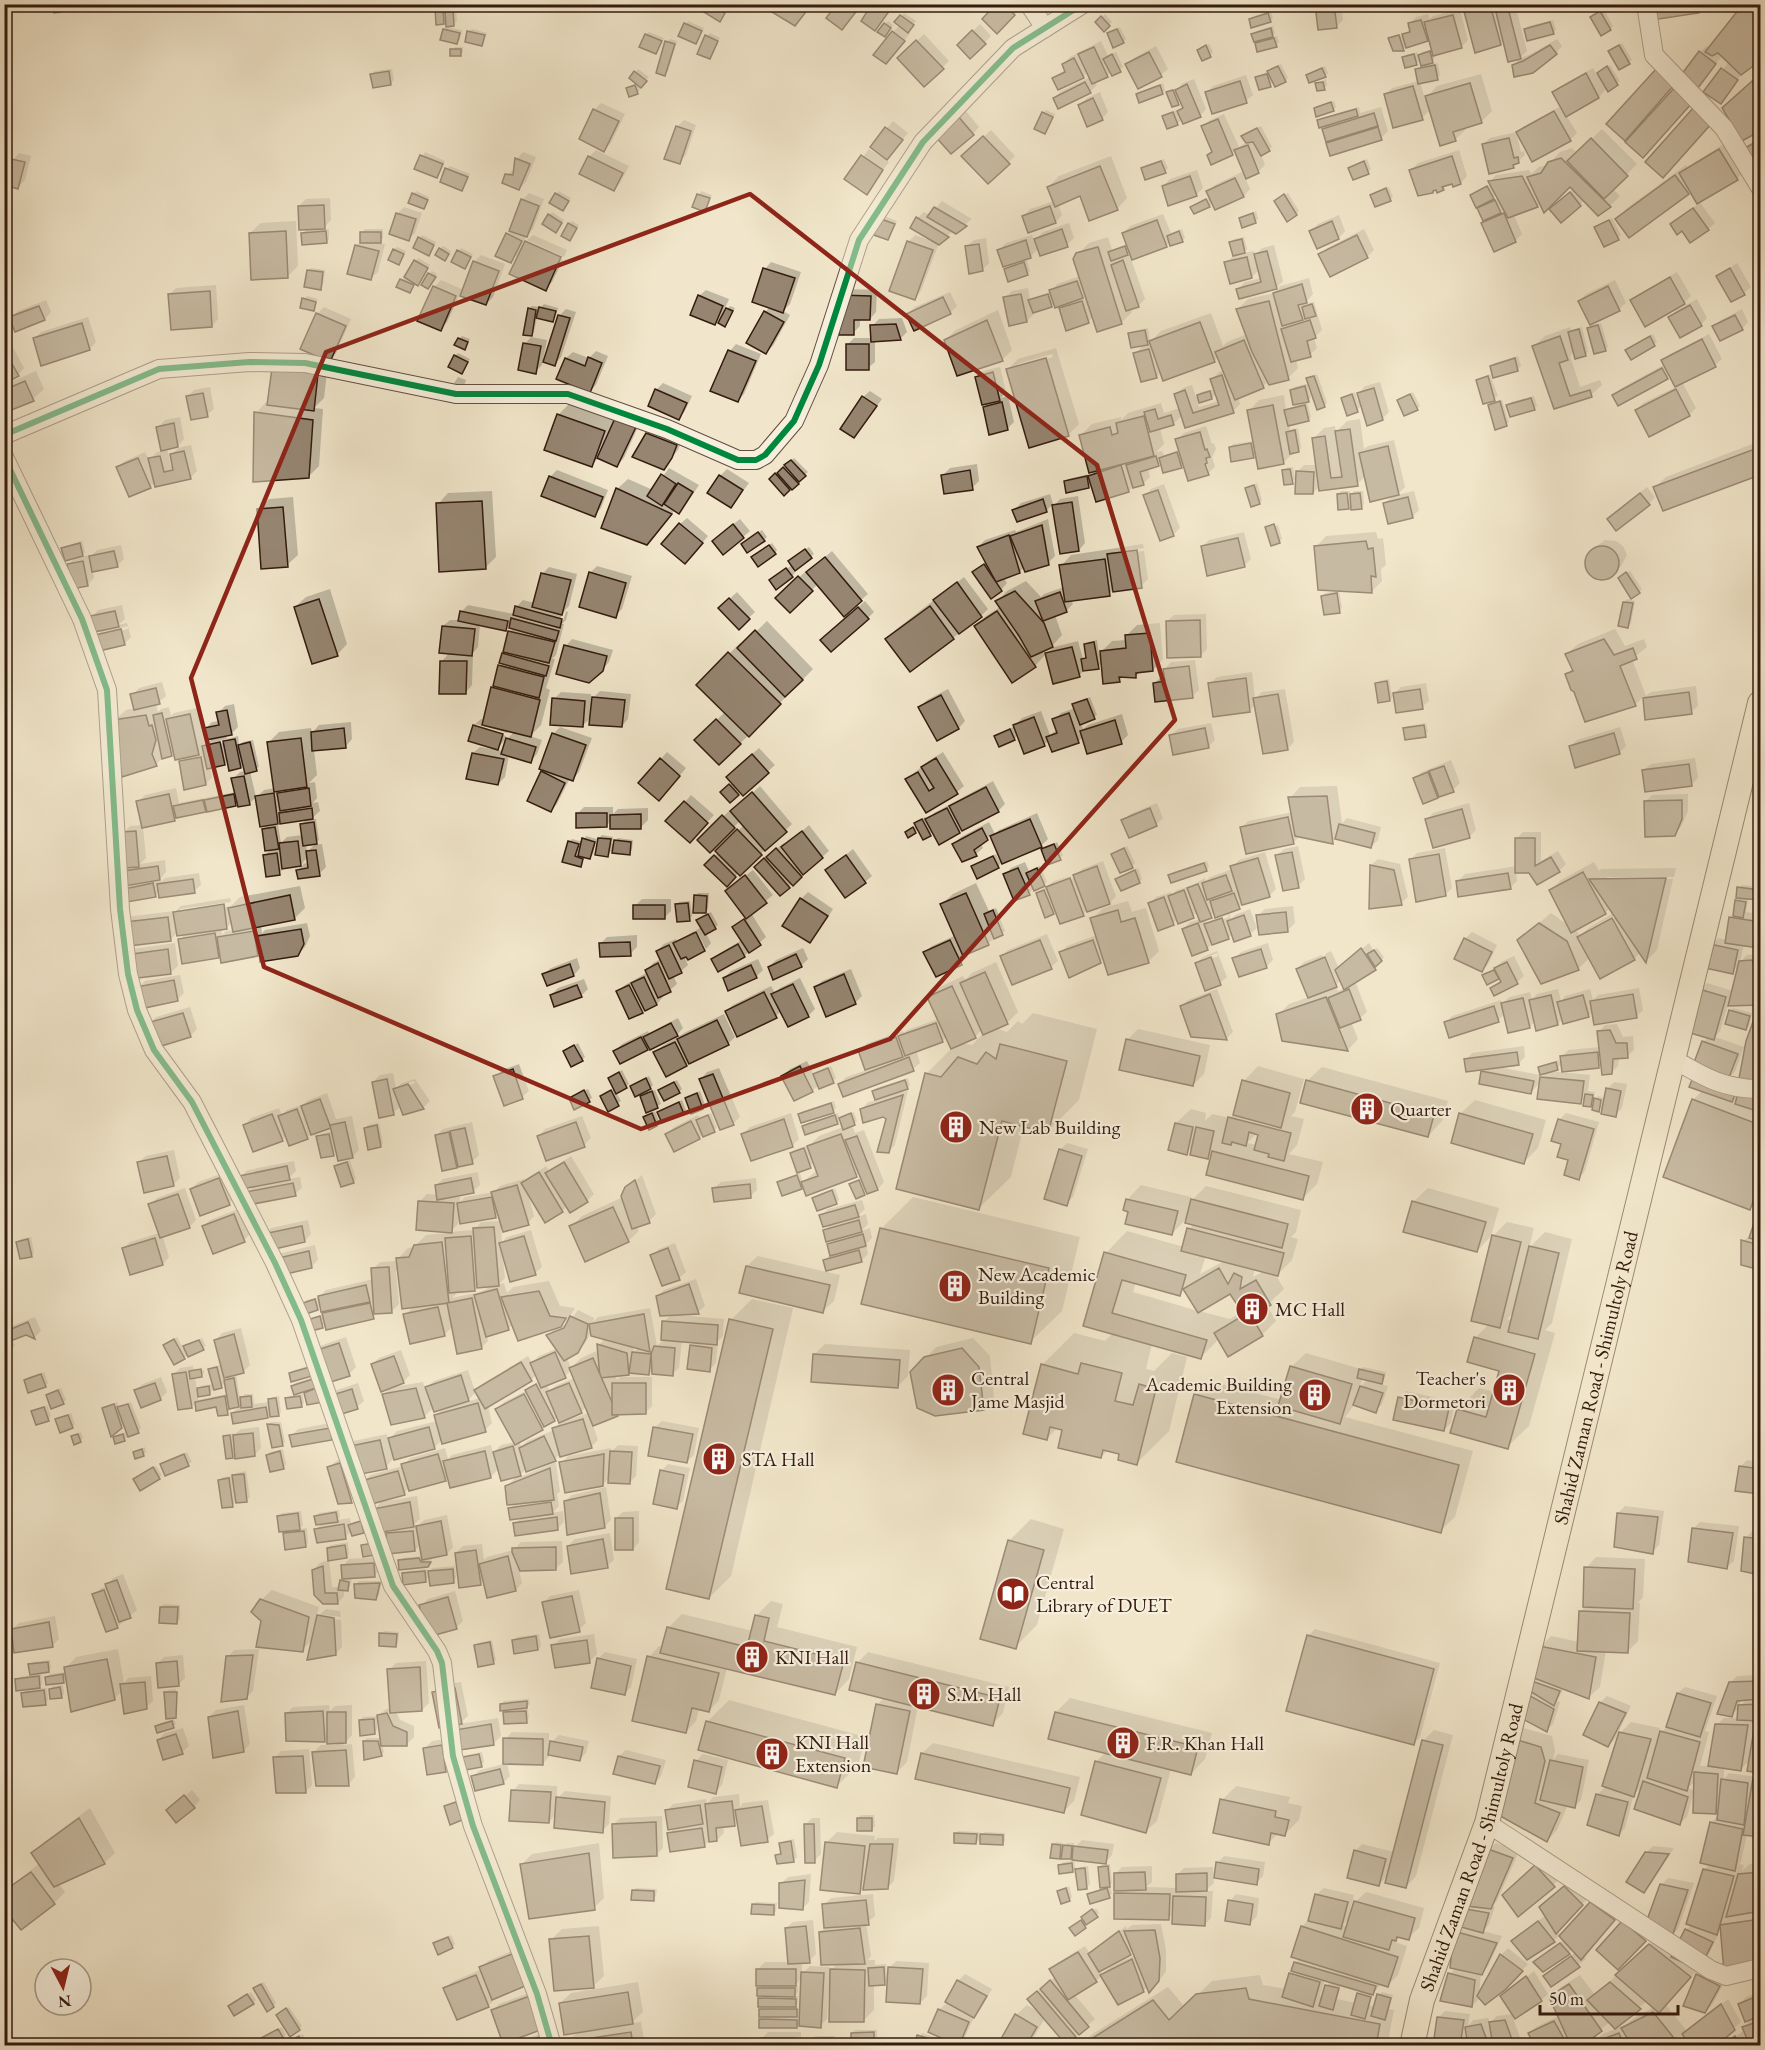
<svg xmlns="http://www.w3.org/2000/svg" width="1765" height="2050" font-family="'EB Garamond',serif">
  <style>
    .shadow { fill: #0003; fill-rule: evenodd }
    .building { fill: #968571; stroke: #341b0f; stroke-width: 1.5 }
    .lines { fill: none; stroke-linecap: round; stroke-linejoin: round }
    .minor-casing { stroke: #634e3e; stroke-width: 20 }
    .major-casing { stroke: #341b0f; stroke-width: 26 }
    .minor { stroke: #f6efdd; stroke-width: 18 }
    .major { stroke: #f1e6cb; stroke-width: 24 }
    .cycleway-casing { stroke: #f6efdd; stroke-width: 10 }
    .cycleway { stroke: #00873e; stroke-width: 6 }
    .marked { fill: none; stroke: #8f2418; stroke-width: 4.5; stroke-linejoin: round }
    .labels { text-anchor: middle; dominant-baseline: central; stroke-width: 4.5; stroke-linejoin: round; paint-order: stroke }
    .poi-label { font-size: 20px; fill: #341b0f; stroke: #f6efdd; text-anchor: start }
    .street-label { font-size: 20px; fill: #341b0f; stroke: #f6efdd }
  </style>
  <rect width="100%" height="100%" fill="#f1e6cb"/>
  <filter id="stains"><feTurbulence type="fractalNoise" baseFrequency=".00333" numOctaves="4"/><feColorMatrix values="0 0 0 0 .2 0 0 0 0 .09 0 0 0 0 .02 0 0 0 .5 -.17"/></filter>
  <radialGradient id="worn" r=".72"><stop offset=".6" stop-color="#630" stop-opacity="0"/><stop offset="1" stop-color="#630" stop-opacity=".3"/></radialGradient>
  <g class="shadow">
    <polygon points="474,4 484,4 482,7"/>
    <polygon points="697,4 718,4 727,10 722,17"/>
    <polygon points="874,4 894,4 875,29"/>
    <polygon points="998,4 1017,4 1020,8 997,31"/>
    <polygon points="1317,4 1341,4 1343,20 1336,27"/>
    <polygon points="1464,4 1515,4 1527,51 1520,58 1504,40 1501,44"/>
    <polygon points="1651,4 1705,4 1698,11"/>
    <polygon points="1745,4 1760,4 1760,59 1743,72 1721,102 1705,91 1729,62 1722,56 1697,87 1686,77 1609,124 1684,74 1700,52 1707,46 1710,48"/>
    <polygon points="446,6 446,12 449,9 456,8 457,21 454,24 447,19 444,23 436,10 439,7"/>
    <polygon points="1460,9 1468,40 1461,47 1434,54 1435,58 1428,65 1438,63 1440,75 1437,78 1420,82 1425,99 1437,86 1481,74 1492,111 1481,122 1465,126 1466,129 1455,140 1430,110 1422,118 1385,95 1392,88 1419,81 1417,70 1422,66 1421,59 1416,64 1404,58 1407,55 1417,52 1418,57 1422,52 1433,49 1430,37 1427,40 1407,46 1403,49 1390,38 1406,34 1411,28 1409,24 1416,17 1428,14 1430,19 1433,16"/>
    <polygon points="1604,9 1613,26 1610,29 1595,15"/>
    <polygon points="1271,11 1273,18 1270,21 1251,19 1254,16"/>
    <polygon points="904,13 916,21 908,31 910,33 893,56 893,32 900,25 896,22"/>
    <polygon points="1105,14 1112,22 1104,30 1097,22"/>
    <polygon points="1553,20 1556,30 1553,33 1526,29 1529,26"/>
    <polygon points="688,21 704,28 698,39 686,24"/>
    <polygon points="888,21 893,25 888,32 885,24"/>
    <polygon points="980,24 991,36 970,57 959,45"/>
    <polygon points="1273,26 1275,33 1270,38 1277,36 1279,42 1276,45 1257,44 1262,38 1253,34 1256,31"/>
    <polygon points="447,27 462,30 460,40 457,43 444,30"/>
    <polygon points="1120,27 1126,39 1123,42 1109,34"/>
    <polygon points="472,29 487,33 481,45 469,32"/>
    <polygon points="649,32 664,38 656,53 646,34"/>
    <polygon points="710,33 720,38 710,58 707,36"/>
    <polygon points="924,34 949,61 924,85 899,58"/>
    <polygon points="670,39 677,41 668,71 665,74 667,42"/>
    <polygon points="1557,39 1562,46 1556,53 1514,65 1520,58 1531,54"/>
    <polygon points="1101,41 1108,56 1116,52 1123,67 1113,74 1112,71 1107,76 1095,81 1097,85 1090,92 1059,107 1054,98 1061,91 1090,77 1088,72 1083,77 1054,78 1066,69 1063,64 1070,57"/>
    <polygon points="1622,43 1632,60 1629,62 1610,51"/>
    <polygon points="1209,44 1213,52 1210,55 1199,50"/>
    <polygon points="1156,46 1168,69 1161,75 1127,65 1134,58"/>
    <polygon points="455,47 463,47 463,52 460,55 452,50"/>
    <polygon points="1281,64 1288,78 1285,81 1274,81 1270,85 1257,77"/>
    <polygon points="1610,65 1620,81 1607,88 1599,97 1566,115 1577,133 1570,140 1518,133 1524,126 1561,106 1554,92 1561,86 1593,68 1597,75"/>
    <polygon points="1325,66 1328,73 1325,76 1308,75"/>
    <polygon points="392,69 394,80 391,83 372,74 375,71"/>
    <polygon points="638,69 649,77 644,83 631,78"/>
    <polygon points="1760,74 1760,130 1743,139 1739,94"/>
    <polygon points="1246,75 1253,95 1246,101 1207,93 1213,86"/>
    <polygon points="1194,79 1206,109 1200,116 1182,119 1177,124 1164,117 1176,110 1177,113 1184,106 1181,100 1178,103 1168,93 1176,88 1177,90 1183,83"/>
    <polygon points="1326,79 1327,85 1324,88 1317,84"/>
    <polygon points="638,83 640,90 637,93 627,88"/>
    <polygon points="1163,83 1165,90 1162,93 1137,94"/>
    <polygon points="1100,92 1108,112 1102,119 1080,105 1087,98"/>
    <polygon points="1334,101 1336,107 1333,110 1315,109 1318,106"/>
    <polygon points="601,103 625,114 611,143 604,150 594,110"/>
    <polygon points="1359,107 1360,113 1381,107 1388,131 1381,138 1331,154 1323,129 1330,123 1319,121 1322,118"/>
    <polygon points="965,110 979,127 973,134 936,135"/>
    <polygon points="1046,110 1055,114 1045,133 1043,113"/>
    <polygon points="1224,114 1239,147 1247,142 1243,136 1261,126 1272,147 1261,154 1265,165 1258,172 1245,177 1250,189 1244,196 1216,208 1213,202 1209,206 1192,207 1211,197 1208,191 1215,185 1244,171 1236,150 1232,154 1208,155 1213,150 1203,127 1210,120"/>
    <polygon points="7,117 13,117 13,128 10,131 4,119"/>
    <polygon points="684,120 696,125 686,155 679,162 677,127"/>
    <polygon points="893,121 908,133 885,160 889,162 866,193 846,179 869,149 883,158 884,156 872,147"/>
    <path d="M1602 129 1637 164 1613 189 1620 196 1610 206 1585 200 1561 221 1558 202 1574 189 1570 185 1537 206 1514 215 1522 234 1516 240 1495 250 1485 222 1471 195 1491 184 1490 182 1496 175 1529 170 1531 174 1539 167 1548 165 1560 152 1572 148 1577 153ZM1497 194 1499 198 1489 202Z"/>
    <polygon points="991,130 1015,156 988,182 963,156"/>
    <polygon points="1516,132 1521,152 1524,151 1525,155 1513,166 1483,144 1490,138"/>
    <polygon points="1760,138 1760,168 1754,172 1743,150 1749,144"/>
    <polygon points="1730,140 1747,168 1737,179 1699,201 1715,223 1708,229 1682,229 1672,224 1698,204 1691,190 1630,236 1617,219 1627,208 1686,165 1687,167"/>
    <polygon points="596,150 629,166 620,183 614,190 589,157"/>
    <polygon points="1459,150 1467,176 1461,183 1454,185 1453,182 1448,184 1443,189 1436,188 1433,191 1411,170 1418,163"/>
    <polygon points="425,152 445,161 436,176 416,168"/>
    <polygon points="523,152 536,157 526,182 519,188 507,175 515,168 517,159"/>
    <polygon points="19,153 31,156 25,180 18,187 13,160"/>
    <polygon points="1111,156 1127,198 1117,209 1080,193 1058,204 1062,215 1056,222 1024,216 1030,209 1054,201 1048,187 1059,176"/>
    <polygon points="1164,159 1168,168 1165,171 1143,168 1146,165"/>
    <polygon points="1367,159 1371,169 1368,172 1350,168"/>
    <polygon points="450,166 470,174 462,190 447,169"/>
    <polygon points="1197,170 1203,188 1196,195 1163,186 1170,179"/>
    <polygon points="1389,187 1393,197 1390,199 1372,195"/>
    <polygon points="416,191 429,197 424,207 413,194"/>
    <polygon points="559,191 571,198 565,206 556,194"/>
    <polygon points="701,191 712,195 704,211 694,207"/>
    <polygon points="529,193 544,199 533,229 527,235 522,245 527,241 527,243 563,260 552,282 546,289 522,251 511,261 508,234 511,231 522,200"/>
    <polygon points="1288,193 1299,211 1296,214 1279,198"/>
    <polygon points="330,198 331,220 322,230 329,229 329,239 326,242 302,234 308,228 299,206 306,199"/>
    <polygon points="942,201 972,219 956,232 953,231 939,243 921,291 915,298 908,242 915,235 932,241 917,218 924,212 930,215"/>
    <polygon points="404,207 422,213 415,233 408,240 391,234 398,213"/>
    <polygon points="1256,211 1258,219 1255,222 1240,218"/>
    <polygon points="552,212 564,220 559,228 549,215"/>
    <polygon points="1163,214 1171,233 1182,229 1185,238 1182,241 1170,242 1166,246 1131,259 1145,299 1138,306 1130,308 1132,312 1121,323 1093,317 1088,322 1060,308 1067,302 1055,302 1052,305 1033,312 1034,314 1027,321 1005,298 1012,291 1028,288 1030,300 1051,292 1057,284 1080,276 1078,254 1089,243 1108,237 1112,250 1128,244 1123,233 1130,226"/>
    <polygon points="882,215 897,221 888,239 873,233"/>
    <polygon points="1339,215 1345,231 1339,238 1318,247 1311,231 1318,224"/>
    <polygon points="1612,218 1621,235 1618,238 1596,228"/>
    <polygon points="296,221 298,266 288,276 250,233 261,223"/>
    <polygon points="572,221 579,225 570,239 569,224"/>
    <polygon points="1069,223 1074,238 1067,245 1041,254 1039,248 1031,256 1026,258 1030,271 1027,274 1005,270 1013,262 999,250 1006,243 1032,235 1034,241 1043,232"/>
    <polygon points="365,229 383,229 383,238 379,243 385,244 378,272 371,278 356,246 362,240 362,232"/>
    <polygon points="1364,229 1374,250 1368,256 1330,275 1320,255 1327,248"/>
    <polygon points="422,235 436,242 428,254 415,247"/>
    <polygon points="533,235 567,250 564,257 527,240"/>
    <path d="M1244 237 1247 249 1243 253 1254 251 1255 255 1262 248 1274 245 1283 281 1277 287 1309 278 1313 294 1306 302V304L1314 302 1322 330 1314 338 1317 348 1310 355 1296 359 1298 368 1288 378 1269 381 1263 386 1238 397 1240 404 1233 411 1183 415 1174 423 1160 428 1164 444 1156 452 1162 451 1164 455 1180 450 1177 440 1184 433 1206 426 1212 444 1214 443 1216 449 1212 457 1215 467 1208 473 1184 463 1181 466 1161 462 1158 465 1148 468 1150 477 1143 484 1133 487 1129 491 1097 500 1092 483 1089 486 1065 482 1068 479 1090 474V476L1097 469 1081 435 1092 424 1121 417V420L1128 413 1161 403 1164 413 1180 408 1176 394 1183 388 1192 385 1196 397 1201 392 1215 389 1212 379 1219 372 1225 370 1219 356 1214 361 1161 372 1157 377 1142 381 1135 354 1144 344 1130 334 1133 331 1148 328 1150 342 1161 331 1211 313 1223 346 1227 342 1247 334 1238 309 1248 299 1274 293 1280 287 1240 297 1238 289 1245 282 1261 278 1259 270 1252 277 1226 263 1234 255 1231 242 1234 239ZM1217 393 1219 401 1199 407 1197 402 1212 398ZM1202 457H1204L1209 472H1206Z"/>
    <polygon points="986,238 989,263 982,270 967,246 974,240"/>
    <polygon points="443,246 451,251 445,259 440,249"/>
    <polygon points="397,247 406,251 399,263 394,250"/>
    <polygon points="461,248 473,254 465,267 453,261"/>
    <polygon points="481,255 505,264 493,297 486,304 460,294 447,322 440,329 434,287 441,280 464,290 474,262"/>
    <polygon points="418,258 430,265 421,281 418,284 415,282 410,291 401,280 405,277"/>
    <polygon points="771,262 801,272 790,304 783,311 790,315 773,346 766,352 765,312 770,307 765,269"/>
    <polygon points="1737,263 1751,287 1744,293 1718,276"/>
    <polygon points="311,268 325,270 323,285 320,288 308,271"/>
    <polygon points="432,271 437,274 428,287 429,274"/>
    <polygon points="1677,272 1691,296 1684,303 1646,325 1632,300 1639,294"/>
    <polygon points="1615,280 1626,303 1619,309 1580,301 1586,294"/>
    <polygon points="216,285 218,319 212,326 170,294 176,288"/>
    <polygon points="848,289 877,290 876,312 870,319 860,319 860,326 853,333"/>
    <polygon points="706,290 729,299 723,313 730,306 735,308 725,325 723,316 715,324 699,296"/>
    <polygon points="950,292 957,306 950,313 908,314 915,307"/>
    <polygon points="307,296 318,299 313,309 304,299"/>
    <polygon points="1697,299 1707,318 1701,325 1670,317 1677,310"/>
    <polygon points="46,300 51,312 45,319 11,318 18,311"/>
    <polygon points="544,304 558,308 555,318 552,320 537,317 534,332 531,335 529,309 532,306 541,307"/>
    <polygon points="324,307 351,319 336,353 330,360 317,314"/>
    <polygon points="566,309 576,312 561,357 555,364 560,315"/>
    <polygon points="1742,309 1748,322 1742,329 1714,327 1721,320"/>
    <polygon points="998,310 1012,350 1002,360 945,340 956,330"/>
    <polygon points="88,317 96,342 90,349 34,339 41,332"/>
    <polygon points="902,318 907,332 900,339 875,340 875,362 868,368 847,345 854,338 872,338 872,326 879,319"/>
    <polygon points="1601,323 1608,347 1605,350 1589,328 1591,325"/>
    <polygon points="1570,327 1571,330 1582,327 1588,352 1585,355 1574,351 1570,356 1580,387 1600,380 1602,385 1591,395 1555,407 1534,346 1545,336"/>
    <polygon points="1653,334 1657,342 1632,358 1627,350"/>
    <polygon points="1709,334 1722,359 1715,365 1682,382 1696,408 1689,415 1637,410 1643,403 1676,387 1670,375 1619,404 1614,395 1620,389 1665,364 1663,360 1670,354"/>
    <polygon points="462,336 470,339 465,348 459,339"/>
    <polygon points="531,337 547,340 542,365 535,372 525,344"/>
    <polygon points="10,342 24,368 18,375 4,382 4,345"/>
    <polygon points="736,344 761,354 744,394 737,401 730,351"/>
    <path d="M1056 348 1079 424 1068 435 1007 370 1018 359ZM1052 354 1053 357 1018 367V364Z"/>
    <polygon points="596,351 608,356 596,385 590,391 558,379 566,358 573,352 589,358"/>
    <polygon points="458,353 470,359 461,372 455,356"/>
    <polygon points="1518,356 1521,366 1518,369 1491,366 1494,363"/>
    <polygon points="328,364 324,398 314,408 323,409 319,466 308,477 256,413 266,402 269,403 273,368"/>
    <polygon points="1000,367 1006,392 1001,398 1008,396 1014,422 1007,429 984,407 990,401 976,377 983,371"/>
    <polygon points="36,371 44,389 33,399 4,412 4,385"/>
    <polygon points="1317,374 1327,403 1324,406 1311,387 1308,387 1311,397 1307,401 1311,417 1308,420 1289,424 1290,430 1298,428 1301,448 1298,451 1295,451 1283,463 1257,453 1253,457 1230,447 1233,444 1254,441 1249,411 1259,400 1284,395 1286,410 1295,406 1291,390 1294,387 1310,383 1308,378"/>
    <polygon points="1490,374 1498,396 1484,403 1477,380"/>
    <polygon points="458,377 466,380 464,386 453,385"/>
    <polygon points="1380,382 1389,412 1382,419 1362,405 1357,410 1343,399 1355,392 1358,401 1361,400 1359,393 1365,386"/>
    <polygon points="663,383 692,396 685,411 679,418 656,390"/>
    <polygon points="210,387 214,409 207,415 187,397 194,390"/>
    <polygon points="870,391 882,399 854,437 863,397"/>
    <polygon points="1413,392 1420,406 1417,409 1399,400"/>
    <polygon points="1534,396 1537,406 1534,408 1508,405 1511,402"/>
    <polygon points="1502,400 1509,422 1506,425 1489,406"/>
    <polygon points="569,404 615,421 642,418 624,458 617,465 599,457 592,465 558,415"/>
    <polygon points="180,417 184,439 178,446 167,448 171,466 174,465 172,454 178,448 191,445 197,471 190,478 155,482 150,487 118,467 125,461 145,452 149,460 157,452 163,451 158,427 165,420"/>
    <polygon points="1360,419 1364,449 1368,446 1394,440 1405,487 1397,495 1414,491 1419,510 1412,517 1385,503 1393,495 1366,476 1357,484 1320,486 1313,493 1297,472 1304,465 1317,465 1313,439 1324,428 1335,426 1336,432 1347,421"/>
    <polygon points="654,427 683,438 678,450 663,468 647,434"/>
    <polygon points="1760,441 1760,473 1664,509 1655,487 1666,477"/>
    <polygon points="794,458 808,472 784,494 771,479"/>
    <polygon points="977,464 979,481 972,488 943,475 950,468"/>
    <polygon points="1293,467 1295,479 1292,482 1283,471 1286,468"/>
    <polygon points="669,468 699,485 685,506 679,512 675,510 647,543 617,489 628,479 653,490"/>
    <polygon points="727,469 749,483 731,507 720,476"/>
    <polygon points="557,470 608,490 601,508 594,515 550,477"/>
    <polygon points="1257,483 1262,500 1260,503 1247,489"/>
    <polygon points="1164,484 1180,528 1173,535 1145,496 1151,489"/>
    <polygon points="1647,487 1655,497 1649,504 1615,512"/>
    <polygon points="492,491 496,557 485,568 438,504 448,493"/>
    <polygon points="1341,491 1350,491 1350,496 1354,491 1363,491 1364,504 1361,507 1352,503 1348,507 1338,494"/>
    <polygon points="1050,494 1053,504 1046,511 1014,510 1021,503"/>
    <polygon points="1078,496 1085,543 1079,550 1054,506 1060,499"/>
    <polygon points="293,497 298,555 287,565 258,510 269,499"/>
    <polygon points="687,518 708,536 691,556 680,524"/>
    <polygon points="740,519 750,531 743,537 721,534"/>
    <polygon points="1048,519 1055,556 1048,563 1024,567 1020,572 1004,578 1007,583 1001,590 974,572 987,562 978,547 985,540 1015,530 1016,532"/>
    <polygon points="1278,525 1282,539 1279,542 1268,528"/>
    <polygon points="762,530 767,537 764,540 745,541"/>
    <polygon points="1244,532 1251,559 1244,566 1202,547 1209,540"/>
    <polygon points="1376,532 1378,539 1383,538 1386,565 1381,569 1382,581 1372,591 1320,588 1316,547 1326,536"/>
    <polygon points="1605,540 1616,541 1623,546 1627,555 1621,566 1606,579 1600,578 1589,572 1586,566 1589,552"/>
    <polygon points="82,541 85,552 80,557 90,555 90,557 97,550 121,545 124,559 117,566 93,571 94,578 87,585 69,564 77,556 63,549 66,546"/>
    <polygon points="772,543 777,550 775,553 756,555"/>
    <polygon points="1143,544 1144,548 1115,552 1115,555 1144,551 1148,579 1141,586 1113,590 1109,594 1071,600 1073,604 1066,611 1055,615 1062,635 1052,646 1042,651 1045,655 1035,666 976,626 986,616 1000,607 997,602 1007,591 1026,581 1041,597 1044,594 1064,587 1061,566 1071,555"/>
    <polygon points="809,547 814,554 793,570 795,573 792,576 774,578 792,565 793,559"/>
    <polygon points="832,551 868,594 861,600 818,584 790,611 777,598 806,571 808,572"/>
    <polygon points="597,566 632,576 622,609 615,616 590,573"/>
    <path d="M549 567 577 574 569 606 564 611 568 612 566 620 562 624H564L556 655 552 659H555L546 688 550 690 541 725 530 736 542 740 537 754 530 761 509 755 505 777 498 784 473 753 480 747 492 749V747L474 725 481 719 484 720 500 666 503 663V654L510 631 514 628 508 626 506 629 480 624 478 647 473 653 472 685 466 692 441 662 450 652 443 626 450 620H460L462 611 468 605 514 614 517 606 523 600 535 603 542 574ZM563 611 566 612 563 621H560ZM476 724 507 733 508 730 514 732 508 738 504 751 496 750 504 741 506 736 476 727Z"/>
    <polygon points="1630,571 1642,589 1639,592 1622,575"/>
    <polygon points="964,577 988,609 981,616 953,638 887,639 898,628"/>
    <polygon points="330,589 347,644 337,655 295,607 306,597"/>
    <polygon points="1339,591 1342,608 1339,611 1322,596 1325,593"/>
    <polygon points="737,592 755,612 739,627 720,608"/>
    <polygon points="1627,599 1635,601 1631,623 1628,626 1624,602"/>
    <polygon points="865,601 874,612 868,618 829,633"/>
    <path d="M122 605 125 619 118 625 127 623 131 637 124 644 97 636 104 628 92 617 98 610ZM128 626V629L103 635V632Z"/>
    <polygon points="1206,614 1207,649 1200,656 1167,621 1174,615"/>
    <polygon points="767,621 813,669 749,735 719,763 696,740 725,712 698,685 740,643 742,645"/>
    <polygon points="1160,623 1163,659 1153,670 1141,671 1136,676 1124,676 1119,680 1102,663 1098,667 1085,669 1079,676 1047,653 1054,647 1078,641 1083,659 1087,656 1086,645 1089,642 1097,640 1099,654 1112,641 1127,640 1126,636 1137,625"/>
    <polygon points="1615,629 1625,646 1644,639 1647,647 1632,659 1646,696 1651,692 1696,686 1698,706 1691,712 1647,718 1644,696 1635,705 1567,674 1573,668 1567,654 1578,644"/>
    <polygon points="572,639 613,650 609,662 602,670 566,646"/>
    <polygon points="1195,660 1199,690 1192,696 1155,683 1161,677 1165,676 1165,669 1171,662"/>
    <polygon points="1252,672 1255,699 1262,692 1285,689 1294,742 1287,749 1256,704 1249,711 1210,684 1217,677"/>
    <polygon points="1389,679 1392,696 1401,687 1426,683 1429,701 1422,707 1394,695 1390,700 1376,684 1379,681"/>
    <path d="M162 682 166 696 156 704 158 712 161 709 169 707 171 716 174 713 197 708 205 746 214 737 205 729 212 722 219 721 218 713 225 706 234 704 238 727 231 734 226 735 227 739 238 736 239 745 243 742 253 740 259 767 250 771 256 797 249 804 238 802 236 805 178 816 175 819 143 827 146 858 140 864 165 860 166 872 160 879 161 882 165 878 199 873 201 885 194 891H160L155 895 126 889 132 883 124 872 130 866 123 833 130 826 143 825 138 802 145 795 176 788 179 803 236 792 233 779 240 772 245 771 244 763 241 767 228 760 224 764 210 767 212 777 206 784 180 762 186 756 174 752 171 755 164 757 156 764 115 720 126 710 135 708 132 695 139 688ZM227 739V742L210 746V743Z"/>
    <polygon points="948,689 965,721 959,728 937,739 920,707 927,700"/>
    <polygon points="600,691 631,694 628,719 622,726 592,717 582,726 554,699 561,692 591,694 591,700"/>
    <polygon points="1090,697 1097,715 1081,723 1083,729 1088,725 1122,714 1128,735 1121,742 1083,737 1079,741 1053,750 1049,740 1044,745 1018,735 1014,739 996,736 1015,726 1022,718 1041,711 1050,735 1058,729 1054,720 1061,713 1075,708 1074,705 1077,702"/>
    <path d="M351 722 352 739 346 746 314 750 317 775 309 783 315 782 317 798 313 803 318 802 320 811 310 820 316 819 319 840 316 842 306 844 307 852 314 845 322 844 326 867 319 874 298 870 304 864 282 867V870L279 873 265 855 271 849 263 829 269 824 257 797 264 790 275 788 269 742 279 732 311 728 312 733 319 725ZM281 819H307L302 824 303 835 287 837 281 843 278 825H276ZM308 857 309 863 301 864Z"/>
    <polygon points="1211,723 1215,740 1208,747 1171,736 1178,729"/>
    <polygon points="1426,723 1428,732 1425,735 1405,729 1408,726"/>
    <polygon points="560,727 592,738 579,772 573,779 570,778 557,804 551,810 542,772 545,769 553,734"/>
    <polygon points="1620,727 1626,746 1619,753 1570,747 1577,740"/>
    <polygon points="759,748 775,765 743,794 741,791 730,801 722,792 733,782 734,770"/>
    <polygon points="667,752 686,768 666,792 661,759"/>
    <polygon points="943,752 964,786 957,792 926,811 907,779 930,760"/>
    <polygon points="1695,758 1698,778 1691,785 1644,770 1651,764"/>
    <polygon points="1451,760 1460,783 1453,790 1424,802 1415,778 1422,772"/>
    <polygon points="993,781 1005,804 998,811 939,843 933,832 924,838 919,829 909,836 909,829 917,826 916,824 919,821 925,817 927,820 934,813"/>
    <polygon points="760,786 792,824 740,874 739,872 727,885 706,865 719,852 717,851 744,825 741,820 710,851 699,840 730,810 732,812"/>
    <polygon points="1337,786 1342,823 1347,818 1381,827 1378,840 1371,847 1336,838 1332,842 1301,835 1293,843 1241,828 1248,821 1293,812 1290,798 1300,787"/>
    <polygon points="1688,794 1688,811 1681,827 1674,834 1645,802 1652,795"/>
    <polygon points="691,795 714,815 696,834 685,802"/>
    <polygon points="1157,803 1163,818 1157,824 1130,836 1123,821 1130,814"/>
    <polygon points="1469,803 1476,830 1469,837 1427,820 1433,813"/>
    <polygon points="584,807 613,807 613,814 618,809 648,808 648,820 641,827 612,820 606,826 577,814"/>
    <polygon points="1037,813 1048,839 1041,846 1001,863 998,867 972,867 996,854 1000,862 1002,861 991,835 981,844 983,848 976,854 954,844 961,837 989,822 995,834 999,830"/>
    <polygon points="809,825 829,851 780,894 756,867 771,853 784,843 786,845"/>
    <polygon points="1523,832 1541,832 1541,861 1558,851 1566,864 1559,871 1516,871 1517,881 1510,888 1458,881 1465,874 1517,866 1517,838"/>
    <polygon points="602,835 613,837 612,844 618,838 633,840 632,850 629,853 611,851 608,855 599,838"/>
    <polygon points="586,836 597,839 593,854 590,857 585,856 580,866 564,861 569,842 572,839 583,842"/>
    <polygon points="1057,842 1063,855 1060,858 1043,850"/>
    <polygon points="1127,846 1135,863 1132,866 1113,854"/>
    <polygon points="1298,846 1305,879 1298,886 1277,855 1284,849"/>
    <polygon points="1445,848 1452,888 1445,895 1410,860 1417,853"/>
    <polygon points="853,849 872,876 865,882 827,870"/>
    <path d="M1265 852 1276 889 1269 896 1243 903 1239 908 1228 911 1231 919 1235 915 1250 909 1257 928 1250 934H1233L1228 938 1212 944 1207 949 1183 929 1190 922 1200 919 1198 912 1193 916 1178 919 1173 923 1150 904 1156 897 1171 892 1172 895 1177 890 1191 886 1205 878 1206 881 1210 877 1233 869 1232 867 1239 860ZM1215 912 1216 917 1207 924 1205 919ZM1228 914 1229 917 1212 923V920Z"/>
    <polygon points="1378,859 1400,864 1408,897 1401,903 1371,865"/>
    <path d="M1103 861 1116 896 1110 903 1086 911 1083 914 1056 910 1054 913 1037 893 1054 881 1077 874 1082 869ZM1076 874 1077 877 1054 886V883Z"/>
    <polygon points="1207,861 1209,867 1206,870 1170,875 1173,872"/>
    <polygon points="1025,862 1029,871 1040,866 1047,882 1034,888 1029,893 1005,875 1011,868"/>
    <path d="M1594 862 1599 871 1601 869 1676 868 1674 877H1607V880L1673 879 1657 950 1647 960 1641 952 1634 959 1590 957 1578 969 1519 940 1551 913 1568 925 1550 891 1561 880ZM1610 908 1614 913 1590 927 1580 936 1575 929 1605 913ZM1618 913 1619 916 1589 932V929Z"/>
    <polygon points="1138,868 1142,879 1139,882 1117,879"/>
    <polygon points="753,870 773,895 751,913 766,937 744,956 718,970 713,959 720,953 742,940 734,927 746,916 733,885"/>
    <polygon points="976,883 989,911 996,908 1005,931 988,943 966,953 968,957 961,963 936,975 925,952 932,946 956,935 942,904 953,894"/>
    <polygon points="1742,885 1760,887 1760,899 1748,898 1746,912 1760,914 1760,943 1757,946 1744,944 1740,962 1747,955 1759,954 1760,1004 1728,1005 1720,1031 1715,1037 1744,1047 1735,1072 1728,1078 1740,1082 1755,1019 1760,1014 1760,1197 1749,1208 1693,1100 1703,1090 1703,1042 1708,1037 1700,990 1707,983 1733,991 1739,965 1732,972 1712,945 1718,938 1727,940 1731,918 1735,914 1737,901 1741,897 1739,888"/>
    <path d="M300 886 305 908 294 919 261 925 262 933 265 930 307 923 310 936 305 947 298 954 260 955 223 961 221 954 218 957 179 940 186 933 178 932 170 940 121 946 126 917 174 911V913L181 906 230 898 231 902 180 909V913L231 906 240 897ZM232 922 234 930 226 931 222 935 221 928 227 927Z"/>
    <polygon points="808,892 833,909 816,935 810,941 801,899"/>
    <polygon points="698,893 709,893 708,909 705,912 696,896"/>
    <polygon points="642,899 671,899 671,911 664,918 635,906"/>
    <polygon points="690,901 692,916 689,919 676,905 679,902"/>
    <polygon points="1128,901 1132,912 1146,908 1159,951 1148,962 1104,958 1100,962 1061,952 1067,946 1097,935 1092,919 1103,908"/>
    <polygon points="1293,906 1295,923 1288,930 1258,916 1265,909"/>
    <polygon points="711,912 718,925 706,933 711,943 706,949 696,930 702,927 698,920"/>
    <polygon points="694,931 703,950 705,950 689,958 684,956 688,965 681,971 673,975 677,984 670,990 662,994 663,997 657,1004 642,1012 618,992 625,985 648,972 647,970 653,963 661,959 657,951 664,944 676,939 677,942"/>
    <polygon points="1472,932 1497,945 1488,964 1482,970 1465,939"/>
    <polygon points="1047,934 1058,961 1051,967 1002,956 1008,950"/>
    <polygon points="637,935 637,947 630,954 600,944 607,937"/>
    <polygon points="175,943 178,966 171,972 126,950"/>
    <polygon points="1268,943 1273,960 1266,967 1234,959 1241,952"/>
    <polygon points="1369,943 1373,950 1377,948 1384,957 1375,969 1355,981 1367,1012 1360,1018 1351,1022 1358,1039 1348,1050 1283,1040 1278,1015 1289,1004 1309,997 1297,969 1304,962 1322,955 1334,984 1337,984 1336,986 1338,991 1345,988 1341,980 1337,984 1325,954 1331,951 1339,968"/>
    <polygon points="803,948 808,959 801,966 769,967 776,960"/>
    <path d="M1217 951 1227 977 1220 983 1196 964 1203 957ZM1217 953 1218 956 1202 962V959Z"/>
    <polygon points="1514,956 1524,976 1517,982 1495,994 1492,988 1502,979 1500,976 1498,978 1484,976 1503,961"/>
    <polygon points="577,958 580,968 574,975 544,974 551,968"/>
    <polygon points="758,959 763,970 756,977 724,978 731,971"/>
    <path d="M996 962 1018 1012 1007 1023 995 1028 1007 1032 1018 1021 1022 1024 1033 1013 1097 1029 1079 1100 1048 1131 1024 1125 1011 1177 979 1208 898 1188 927 1073 952 1048 947 1037 942 1041 916 1050 920 1063 913 1069 839 1084 846 1077 867 1070 860 1051 867 1044 903 1031 904 1033 907 1030 939 1019 929 997 940 987 963 976 965 980 972 973ZM982 1029 984 1033 972 1045 961 1043 975 1037Z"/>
    <polygon points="851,969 862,996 855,1003 815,988 822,981"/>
    <polygon points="180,975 184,993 177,1000 138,988 145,981"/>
    <polygon points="800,978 815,1009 809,1015 788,1025 781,1011 776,1016 726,1011 733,1005 771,986 775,993 780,988"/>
    <polygon points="584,979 588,989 581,996 551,995 558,988"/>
    <polygon points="1639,988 1643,1010 1636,1017 1593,1011 1588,1016 1563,1018 1558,1024 1535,1021 1530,1027 1505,1014 1498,1020 1445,1023 1452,1016 1501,1000 1502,1004 1509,997 1530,992 1532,999 1537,994 1558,989 1561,1001 1565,996 1590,989 1593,1000 1598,995"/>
    <polygon points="1217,989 1233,1032 1226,1039 1182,1006 1188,1000"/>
    <polygon points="190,1007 197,1029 190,1036 149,1024 156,1017"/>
    <polygon points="1733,1008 1752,1013 1749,1026 1746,1029 1730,1011"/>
    <polygon points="724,1014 735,1037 728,1044 686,1065 655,1053 662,1046 686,1032"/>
    <polygon points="678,1018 683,1028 677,1035 647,1049 615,1051 622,1044 648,1031 649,1033"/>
    <polygon points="1617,1024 1623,1037 1633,1036 1634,1050 1627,1056 1619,1057 1618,1066 1611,1073 1602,1063 1599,1067 1562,1057 1568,1050 1600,1047 1599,1032 1605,1025"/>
    <polygon points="1138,1029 1210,1045 1204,1074 1193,1085 1127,1040"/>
    <polygon points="578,1043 585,1057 582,1060 565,1051"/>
    <polygon points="1524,1046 1525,1057 1518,1064 1498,1067 1540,1075 1539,1080 1548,1071 1540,1068 1543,1065 1559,1060 1561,1065 1549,1071 1590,1075 1588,1091 1595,1092 1593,1101 1598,1096 1605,1098 1607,1089 1614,1082 1627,1084 1622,1108 1615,1115 1604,1105 1599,1110 1595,1101 1590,1105 1586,1097 1580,1103 1541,1082 1531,1092 1482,1072 1487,1068 1466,1060 1472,1053"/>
    <polygon points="807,1061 814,1075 831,1066 836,1078 833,1081 819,1085 812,1091 783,1076 790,1069"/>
    <polygon points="519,1064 529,1091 522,1097 495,1077 502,1070"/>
    <path d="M1258 1066 1304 1079 1295 1112 1291 1116 1304 1119 1297 1145 1289 1154 1323 1162 1317 1184 1303 1198 1208 1174 1214 1151 1208 1157 1193 1146 1186 1153 1176 1123 1191 1109 1206 1113 1205 1121 1212 1114 1230 1118 1235 1113 1244 1081ZM1257 1133 1260 1134 1257 1145 1247 1143Z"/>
    <polygon points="1322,1067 1448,1101 1442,1121 1428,1136 1307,1081"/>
    <polygon points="719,1068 740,1117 733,1124 701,1079 707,1072"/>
    <polygon points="622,1070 629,1084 616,1092 621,1101 608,1110 601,1096 615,1088 610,1078"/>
    <path d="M393 1073 396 1088 402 1083 415 1079 430 1101 423 1108 401 1106 393 1113 373 1082 380 1075ZM414 1081 415 1083 401 1088V1085Z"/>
    <polygon points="649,1076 653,1085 645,1093 655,1090 661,1104 647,1111 642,1097 649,1090 632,1086"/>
    <polygon points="908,1078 910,1085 903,1092 908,1090 895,1145 888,1152 887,1119 884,1115 862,1109 868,1102 876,1100 873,1091 876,1088"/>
    <polygon points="677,1080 682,1089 679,1092 660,1090"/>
    <polygon points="588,1089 592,1098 575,1108 573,1096"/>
    <polygon points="700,1091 705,1105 703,1108 686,1098"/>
    <polygon points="327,1093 336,1119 352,1116 359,1150 352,1157 337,1150 333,1154 318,1137 321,1134 333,1131 332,1126 312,1133 307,1137 287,1135 282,1140 245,1125 251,1118 279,1108 282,1115 287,1110 304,1104 309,1100"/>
    <polygon points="682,1100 686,1110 683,1113 659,1112"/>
    <polygon points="1475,1100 1546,1120 1538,1148 1524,1162 1460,1114"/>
    <polygon points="834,1101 836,1108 833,1111 800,1114 803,1111"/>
    <polygon points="655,1111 659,1121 649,1128 645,1118"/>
    <path d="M854 1112 857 1121 852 1125 855 1133 864 1130 884 1182 878 1189 868 1192 867 1190 864 1193 851 1184 862 1178 860 1172 856 1176 803 1185 801 1187 779 1183 799 1173 791 1153 794 1150 807 1146V1148L819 1136 843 1127 841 1119 837 1123 804 1126 807 1123 838 1113 840 1119ZM814 1162 817 1170 803 1182 799 1171 810 1166Z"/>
    <polygon points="711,1113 717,1128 703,1134 699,1138 667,1134 674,1127 698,1115 700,1119"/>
    <polygon points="791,1113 799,1139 793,1145 752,1159 743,1134 750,1127"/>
    <polygon points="1566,1113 1599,1122 1585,1171 1579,1178 1563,1143 1559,1120"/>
    <polygon points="582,1116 591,1138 584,1145 539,1136 545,1129"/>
    <polygon points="472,1122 479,1155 472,1162 456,1167 436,1136 443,1129"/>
    <polygon points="379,1123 383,1143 380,1146 365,1128 368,1125"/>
    <polygon points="1067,1143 1088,1149 1073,1197 1066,1204 1060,1150"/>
    <polygon points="174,1150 180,1178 173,1185 139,1162 146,1156"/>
    <path d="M571 1156 594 1194 587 1201 567 1206 562 1211 528 1194 534 1216 528 1223 501 1224 502 1242 507 1237 531 1230 542 1267 535 1273 503 1258 505 1278 498 1285 504 1283 507 1293 513 1287 549 1281 560 1306 575 1308 571 1315 561 1326 568 1323 578 1310 594 1318 593 1322 598 1317 650 1308 657 1346 663 1340 664 1322 672 1313 657 1297 664 1290 696 1279 705 1306 698 1312 677 1313V1315L724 1319 723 1336 718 1341 716 1363 709 1370 692 1346 696 1342 682 1340 679 1368 672 1374 653 1370 648 1374 630 1372 615 1375 617 1380 620 1377H652V1406L645 1413H619L593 1425 598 1440 591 1447 561 1454 555 1459 527 1470V1468L517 1478 556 1462 560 1492 557 1494 559 1506 552 1513 563 1511 564 1522 558 1528 515 1524 522 1517 510 1509 515 1503 507 1486 517 1476 499 1468 491 1477 449 1476 445 1480 409 1488 404 1493 363 1482 370 1475 403 1466 410 1458 445 1448 448 1459 452 1455 491 1445 493 1453 501 1445 515 1442 497 1409 504 1402 527 1390 540 1380 537 1374 531 1380 488 1406 492 1423 485 1430 443 1439 434 1448 393 1459 386 1467 352 1474 358 1494 351 1501 329 1468 336 1461 346 1457 349 1442 387 1434 388 1440 397 1431 437 1421 436 1416 444 1407H434L425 1416 392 1424 384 1394 393 1386 372 1364 379 1358 401 1350 410 1375 403 1382 393 1386V1387L423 1382 425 1389 434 1381 468 1370 475 1391 482 1384 528 1356 532 1363 539 1356 558 1348 548 1335 555 1328 513 1324 508 1329 487 1335 488 1341 482 1347 453 1326 444 1335 405 1315 414 1306 399 1270 396 1271 399 1304 392 1311 378 1312 373 1317 326 1323 322 1326 309 1321 312 1318 323 1314 321 1305 318 1309 304 1303 307 1300 319 1297 326 1290 374 1279 373 1269 380 1262 398 1261V1259L408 1248 414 1247 426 1235 448 1233 420 1201 427 1194 438 1195 436 1185 443 1179 478 1172 480 1185 473 1191 454 1196 460 1197V1202L465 1197 494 1192 500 1186 524 1179V1181L546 1166 549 1171ZM499 1213 501 1221 481 1222 475 1230 450 1232 458 1224 459 1216 495 1217ZM478 1286H492L480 1292 452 1298 459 1291 474 1289ZM592 1330 605 1338 599 1345V1350L581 1358 571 1368 567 1358 585 1344ZM633 1346 639 1347 634 1352ZM571 1370 574 1378 555 1386 550 1391 546 1384 565 1376ZM476 1392 480 1398 466 1402ZM586 1407 589 1413 570 1419V1417L581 1412ZM558 1417 560 1422 554 1430 527 1441 521 1447 520 1441 542 1429Z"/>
    <polygon points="350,1160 356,1179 353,1182 336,1166"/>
    <polygon points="294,1161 296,1171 288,1179 300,1177 302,1188 295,1194 247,1193 254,1185 241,1176 248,1170"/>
    <polygon points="226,1172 236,1197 229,1204 191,1189 198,1182"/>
    <polygon points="642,1175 656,1214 649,1221 636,1226 639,1231 628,1241 571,1227 582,1216 623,1197 627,1188"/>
    <polygon points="756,1178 757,1190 750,1196 714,1188 721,1182"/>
    <path d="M1141 1185 1191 1197 1190 1202 1206 1186 1301 1210 1296 1232 1291 1237 1298 1239 1292 1260 1278 1274H1275L1284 1289 1267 1305 1276 1321 1262 1335 1219 1339 1201 1357 1152 1344 1146 1369 1154 1371 1172 1353 1187 1357 1169 1431 1137 1463 1121 1453 1108 1450 1101 1457 1064 1429 1058 1427 1047 1439 1042 1365 1074 1333 1105 1341 1113 1333 1106 1253 1127 1231 1184 1247 1189 1229 1194 1224 1188 1217 1172 1234 1130 1211 1127 1200ZM1206 1256 1224 1261 1200 1274ZM1255 1268 1264 1271 1253 1277ZM1136 1282 1179 1294 1185 1289 1198 1311 1133 1292ZM1231 1292 1243 1311 1230 1319 1199 1311Z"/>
    <polygon points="185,1188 196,1220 189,1227 163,1237 169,1257 163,1264 124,1248 130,1242 159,1233 150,1205 157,1198"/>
    <polygon points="835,1188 839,1200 836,1203 814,1198"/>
    <polygon points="1428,1188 1499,1208 1491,1236 1477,1251 1413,1202"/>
    <polygon points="913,1197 1080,1237 1062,1311 1030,1342 881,1229"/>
    <polygon points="862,1200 865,1209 857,1217 866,1214 868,1224 861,1231 870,1228 872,1238 866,1244 868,1254 862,1260 827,1270 825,1260 831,1254 829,1245 836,1238 825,1230 832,1223 821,1216 828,1209"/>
    <polygon points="241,1208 251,1233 244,1240 203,1227 210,1220"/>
    <polygon points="1760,1216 1760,1268 1742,1263 1743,1241 1751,1235 1756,1220"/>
    <polygon points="308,1220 311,1234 305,1241 265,1235 271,1228"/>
    <path d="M1507 1222 1534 1228 1529 1248 1545 1232 1572 1239 1552 1323 1545 1330 1555 1333 1529 1426 1507 1447 1458 1410 1479 1388 1495 1392 1501 1370 1475 1338 1489 1324 1493 1236ZM1515 1311 1513 1321 1507 1319Z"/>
    <polygon points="31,1237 34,1253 31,1256 18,1242 21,1239"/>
    <polygon points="675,1243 686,1272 679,1278 652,1256 659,1249"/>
    <polygon points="315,1245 318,1260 312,1266 274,1275 278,1254"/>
    <polygon points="758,1256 840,1275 834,1301 823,1311 747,1266"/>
    <polygon points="752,1299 793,1308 731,1576 709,1598 731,1320"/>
    <polygon points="35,1317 41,1331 35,1337 26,1334 12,1339 15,1346 4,1354 4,1329"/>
    <path d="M241 1328 250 1365 243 1372 236 1374 240 1399 245 1394H253L254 1404 269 1402 272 1397 279 1396 281 1412 278 1415 271 1413 267 1417 232 1413 240 1406 230 1407V1410L227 1413 218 1405 196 1402 192 1407 174 1374 180 1368 193 1366V1369L203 1367 194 1369V1372L204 1370V1373L201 1376 195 1377 197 1391 201 1386 213 1384 210 1369 222 1364 216 1340 222 1333ZM231 1375 224 1382 223 1377ZM226 1382 228 1394 198 1400V1395L210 1393 213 1389 221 1387Z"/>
    <polygon points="177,1337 183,1348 188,1344 202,1338 206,1346 188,1354 184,1358 165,1345"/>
    <polygon points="346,1337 356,1367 349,1374 323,1382 308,1404 304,1388 293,1386 295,1383 317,1376 291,1373 294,1370 313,1365 317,1347"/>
    <polygon points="973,1338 990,1356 994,1398 984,1409 912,1373 936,1347"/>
    <polygon points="825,1344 910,1350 908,1376 897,1387 815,1354"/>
    <path d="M1306 1353 1361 1369 1363 1367 1386 1372 1384 1380 1380 1384 1388 1386 1382 1404 1376 1411 1355 1404 1345 1417 1473 1451 1455 1517 1440 1531 1196 1395 1210 1381 1281 1400 1291 1367ZM1363 1378 1368 1379 1359 1388Z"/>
    <polygon points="44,1372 48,1383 45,1386 25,1380 28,1377"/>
    <polygon points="161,1377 167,1392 160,1399 136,1390 143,1384"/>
    <polygon points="358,1383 364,1401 357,1407 333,1415 334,1391"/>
    <polygon points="61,1388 66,1400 63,1403 47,1395"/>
    <polygon points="1406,1391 1455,1402 1451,1423 1444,1430 1400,1398"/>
    <polygon points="303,1394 304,1403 301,1406 287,1399 290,1396"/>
    <polygon points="117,1402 119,1408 131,1402 141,1428 138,1431 125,1423 121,1427 103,1409"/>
    <polygon points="47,1405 51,1416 48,1419 33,1412"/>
    <polygon points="71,1413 75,1424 72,1427 57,1420"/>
    <polygon points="662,1421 699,1428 694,1455 687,1462 655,1427"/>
    <polygon points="271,1422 281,1422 285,1442 282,1445 269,1424"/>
    <polygon points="336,1422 338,1432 331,1438 291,1436 298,1429"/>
    <polygon points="259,1427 261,1448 254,1455 236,1453 233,1457 225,1436 233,1433 233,1436 241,1429"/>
    <polygon points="81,1432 83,1438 80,1441 73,1436"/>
    <polygon points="126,1432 127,1437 124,1440 115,1437"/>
    <polygon points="618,1445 638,1446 636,1476 629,1483 610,1477 602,1485 561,1463 568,1456 611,1448 610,1453"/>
    <polygon points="145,1447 146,1452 143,1455 134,1452"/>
    <polygon points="283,1449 286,1464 284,1467 268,1455 270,1452"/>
    <polygon points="187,1452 192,1462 166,1474 162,1465"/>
    <polygon points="1747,1460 1760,1462 1760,1493 1737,1490 1740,1467"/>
    <polygon points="668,1464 690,1468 683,1501 676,1507 661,1471"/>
    <polygon points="156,1466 162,1475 159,1478 138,1477"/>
    <polygon points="246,1471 250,1497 247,1500 236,1502 232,1505 220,1480 223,1477 233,1476 237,1473"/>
    <polygon points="606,1487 611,1520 604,1527 565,1501 572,1495"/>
    <polygon points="417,1496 420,1519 413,1525 419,1525 424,1520 447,1515 453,1547 447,1554 426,1558 426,1560 432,1559 427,1565 400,1561 403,1558 423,1556 421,1544 415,1550 387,1534 392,1529 375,1509 381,1502"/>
    <polygon points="1625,1506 1664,1511 1659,1545 1652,1552 1618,1513"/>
    <polygon points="339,1510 340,1517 337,1520 350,1518 351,1523 364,1519 366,1529 363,1532 352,1531 345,1537 316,1529 323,1523 316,1516 319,1513"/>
    <polygon points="301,1511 303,1525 299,1529 307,1528 308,1543 305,1546 284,1534 288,1530 279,1516 282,1513"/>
    <polygon points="639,1511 639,1542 633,1549 616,1518 623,1512"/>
    <polygon points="1031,1519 1064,1529 1037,1625 1015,1647 1009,1541"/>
    <polygon points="1700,1522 1739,1526 1734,1561 1727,1567 1693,1529"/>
    <polygon points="1752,1531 1760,1532 1760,1573 1742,1570 1746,1538"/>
    <polygon points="610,1533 614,1560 607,1566 568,1546 575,1539"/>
    <polygon points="562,1541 563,1562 556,1568 519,1569 522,1583 516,1590 484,1580 480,1584 456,1553 463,1546 482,1544 484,1560 487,1557 514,1550 521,1542"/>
    <polygon points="348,1542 349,1554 346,1557 328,1548 331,1545"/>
    <polygon points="381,1557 381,1568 375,1575 352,1577 350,1586 347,1589 344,1589 344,1596 338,1603 324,1603 313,1570 320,1563 329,1560 332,1587 340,1587 344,1578 343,1566 349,1559"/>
    <polygon points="1596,1557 1645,1559 1643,1597 1638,1603 1640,1603 1638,1641 1628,1651 1606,1650 1600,1687 1589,1697 1564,1688 1557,1701 1560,1702 1553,1724 1547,1730 1519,1716 1541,1646 1551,1636 1579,1642 1580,1612 1586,1606 1586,1568"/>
    <polygon points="455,1566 456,1578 453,1581 430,1576 425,1581 404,1574 407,1571 427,1569 428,1573 432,1568"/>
    <polygon points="123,1574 137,1610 117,1627 94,1595 101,1588 107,1586 113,1578"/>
    <polygon points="359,1581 382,1581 379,1595 376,1598 356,1584"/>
    <polygon points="272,1590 319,1607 316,1618 326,1609 340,1611 341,1617 322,1615 322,1618 341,1620 342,1647 335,1654 314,1638 302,1650 263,1621 261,1600"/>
    <polygon points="579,1590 586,1623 579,1630 543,1603 550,1596"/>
    <polygon points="455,1591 463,1621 456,1628 421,1606 428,1599"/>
    <polygon points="771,1601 783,1604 777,1627 857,1647 849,1679 835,1694 727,1668 719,1700 709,1711 699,1709 696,1721 686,1732 649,1657 659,1646 663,1647 668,1628 682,1614 753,1631 757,1615"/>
    <polygon points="164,1604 180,1605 180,1619 177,1622 161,1607"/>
    <polygon points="55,1616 59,1639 52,1646 12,1629 19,1623"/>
    <polygon points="1315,1629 1440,1663 1420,1737 1413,1744 1308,1636"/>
    <polygon points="384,1631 399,1632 398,1643 395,1646 381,1634"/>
    <polygon points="539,1634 541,1646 538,1649 514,1640 517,1637"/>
    <polygon points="594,1634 597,1654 590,1661 556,1666 553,1646 560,1639"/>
    <polygon points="492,1640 496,1660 493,1663 475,1646 478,1643"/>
    <polygon points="118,1649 124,1683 128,1678 151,1676 153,1701 146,1707 122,1691 114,1699 67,1677 63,1681 47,1677 50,1674 66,1672 66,1668 76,1657"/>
    <polygon points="259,1649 253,1691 246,1698 228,1657 234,1650"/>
    <polygon points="605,1652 637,1659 631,1687 624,1694 598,1659"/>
    <polygon points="868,1652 1009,1687 1003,1713 992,1724 918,1706 907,1762 897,1772 877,1705 885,1697 857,1663"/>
    <polygon points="183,1655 185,1678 179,1684 157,1664 164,1657"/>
    <polygon points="50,1660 51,1668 48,1671 41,1672 42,1684 37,1689 47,1688 48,1700 45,1703 23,1693 28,1688 17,1680 20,1677 31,1675 30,1665 33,1662"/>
    <polygon points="426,1661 429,1703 422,1710 396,1712 400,1720 414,1726 414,1737 407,1744 382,1744 384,1752 381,1755 364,1741 367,1738 382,1738 379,1716 377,1717 377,1730 374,1733 360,1720 363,1717 378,1716 386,1709 391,1708 389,1670 396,1663"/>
    <path d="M1760 1675V1720H1754L1749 1757H1751L1756 1730 1760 1725V1771L1749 1770 1751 1759 1741 1769 1724 1767V1779L1729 1773 1756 1777 1760 1772V1836L1747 1834 1741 1862 1739 1864 1744 1865 1742 1871 1750 1864 1760 1863V1957L1725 1970 1722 1928 1716 1934 1718 1935 1705 1962 1665 2004 1687 2031 1728 1999 1741 2022 1713 2046 1684 2034 1672 2046H1589L1603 2034 1627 2024 1634 2018 1654 2007 1647 2001 1615 2027 1610 2022 1580 2046H1523L1536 2044 1530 2033 1536 2027 1559 2016 1550 1998 1561 1987 1580 1975 1595 1995 1661 1934 1678 1948 1686 1930 1692 1924 1704 1870 1711 1863V1823L1718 1816 1720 1808 1715 1813 1694 1791 1687 1817 1680 1823 1643 1786 1634 1794 1625 1828 1618 1835 1597 1795 1606 1786 1621 1732 1631 1722 1660 1728 1658 1735 1669 1725 1678 1693 1685 1687 1717 1696 1705 1731 1709 1732 1700 1766H1710L1717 1725 1724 1718H1739L1740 1707 1731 1715 1730 1683 1737 1676ZM1741 1699H1747L1739 1707ZM1696 1781 1695 1791 1688 1788Z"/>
    <polygon points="461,1682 468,1716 459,1724 498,1718 501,1736 494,1743 450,1750 457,1757 482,1752 484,1762 481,1765 454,1762 445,1771 425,1748 432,1741 446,1739 434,1693 440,1686"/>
    <polygon points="63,1685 64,1694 61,1697 50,1689 53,1686"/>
    <polygon points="176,1689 174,1716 166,1692 169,1690"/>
    <polygon points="1607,1696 1631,1706 1615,1739 1608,1746 1600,1703"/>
    <polygon points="1070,1698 1212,1733 1205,1759 1191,1774 1171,1769 1157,1821 1146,1831 1082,1814 1097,1761 1106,1752 1056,1712"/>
    <polygon points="529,1699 530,1704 524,1709 528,1709 529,1718 526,1721 505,1713 510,1708 501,1704 504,1701"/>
    <polygon points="729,1700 866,1737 858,1765 837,1786 700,1749 708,1721"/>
    <polygon points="244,1705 250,1744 243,1751 209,1717 216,1710"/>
    <polygon points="329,1705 330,1711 335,1706 352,1705 352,1735 343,1745 352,1744 355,1777 348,1784 314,1752 321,1745 336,1745 336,1742 329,1736 324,1741 287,1713 293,1707"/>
    <polygon points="174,1719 176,1724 173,1727 157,1726 160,1723"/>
    <polygon points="183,1728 189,1746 182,1752 158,1740 165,1733"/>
    <polygon points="1523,1728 1552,1736 1555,1750 1553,1760 1558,1754 1589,1760 1581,1800 1574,1807 1568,1805 1557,1830 1547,1841 1512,1739"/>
    <polygon points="1434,1730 1453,1735 1416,1876 1406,1887 1388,1875 1379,1885 1355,1851 1362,1844 1394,1852 1423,1741"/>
    <polygon points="512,1732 549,1733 549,1744 559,1735 589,1741 586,1753 580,1759 549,1753 549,1757 542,1764 507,1763 510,1776 503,1783 473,1776 480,1770 504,1764 505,1739"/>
    <polygon points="933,1743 1080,1777 1074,1801 1063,1812 922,1753"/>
    <polygon points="309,1749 312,1785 305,1792 275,1758 281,1751"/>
    <polygon points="626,1750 666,1760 661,1776 655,1783 619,1756"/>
    <polygon points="703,1754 728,1760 722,1785 715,1792 696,1761"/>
    <polygon points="519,1784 557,1786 557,1799 565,1791 611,1796 609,1824 602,1831 556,1814 549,1822 513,1791"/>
    <polygon points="1236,1786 1290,1797 1288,1803 1302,1806 1299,1820 1285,1834 1279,1833 1268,1843 1222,1800"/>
    <polygon points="192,1790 200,1800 194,1807 175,1804"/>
    <polygon points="739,1794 740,1807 743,1803 768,1800 774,1834 767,1840 738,1820 734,1824 723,1826 724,1833 717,1840 709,1841 704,1846 669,1834 675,1827 667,1811 673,1804 706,1799 707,1804 713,1797"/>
    <polygon points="90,1808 115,1853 104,1863 58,1883 65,1892 54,1903 21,1928 4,1891 40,1863 33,1853 44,1842"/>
    <polygon points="861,1815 874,1815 875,1826 872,1829 858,1818"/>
    <polygon points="662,1816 663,1848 656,1855 613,1825 620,1818"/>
    <polygon points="812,1818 820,1818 821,1854 814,1861 805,1825"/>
    <polygon points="958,1831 979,1832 979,1838 985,1832 1005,1833 1005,1841 1002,1844 982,1837 976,1843 956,1834"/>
    <polygon points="837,1832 875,1836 874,1841 878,1838 899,1838 894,1881 887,1888 863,1889 860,1892 826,1843"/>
    <polygon points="794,1839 797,1857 794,1860 777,1855 782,1852 781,1844 784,1841"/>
    <polygon points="1082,1840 1114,1844 1112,1855 1106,1862 1074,1858 1075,1868 1072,1871 1060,1865 1063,1862 1073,1861 1074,1854 1070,1858 1063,1853 1059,1857 1053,1845 1056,1842 1063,1843 1063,1847 1067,1843 1074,1843 1074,1848"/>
    <polygon points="599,1843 604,1898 594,1908 522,1864 532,1854"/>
    <polygon points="1496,1843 1519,1851 1497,1901 1492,1906 1495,1907 1489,1924 1483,1931 1502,1936 1488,1966 1481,1973 1479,1995 1501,1955 1508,1948 1528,1964 1505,1988 1479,1995 1479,1999 1472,2006 1450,1974 1456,1968 1458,1933 1465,1926 1468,1910 1473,1905 1489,1849"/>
    <polygon points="1653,1846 1674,1848 1651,1884 1644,1891 1646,1853"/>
    <polygon points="1224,1856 1265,1862 1263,1876 1256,1883 1218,1863"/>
    <polygon points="1542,1859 1560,1879 1553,1885 1504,1895"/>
    <polygon points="1110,1864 1112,1883 1109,1885 1112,1893 1109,1896 1088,1895 1101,1889 1099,1868 1102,1865"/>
    <polygon points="1088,1866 1090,1884 1087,1887 1077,1870 1080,1867"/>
    <polygon points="1152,1866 1152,1882 1146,1887 1177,1888 1177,1875 1184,1868 1213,1867 1214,1883 1205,1891 1213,1891 1211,1918 1205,1924 1174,1913 1169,1918 1116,1894 1120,1889 1116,1873 1122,1867"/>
    <polygon points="811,1874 809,1902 802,1909 781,1884 788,1877"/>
    <polygon points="1668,1878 1694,1883 1678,1929 1672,1935 1661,1885"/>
    <polygon points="1572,1881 1589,1897 1557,1930 1561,1936 1601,1893 1624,1909 1583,1956 1586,1959 1551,1985 1545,1976 1576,1952 1572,1949 1569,1953 1535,1962 1564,1940 1559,1935 1554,1941 1513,1941 1546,1915 1548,1901"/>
    <polygon points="1069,1886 1072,1897 1069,1900 1059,1891"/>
    <polygon points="636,1888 657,1889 656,1896 653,1899 633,1891"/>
    <path d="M1324 1888 1354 1895 1350 1910 1353 1911 1355 1902 1366 1892 1424 1908 1419 1928 1408 1938 1400 1936 1395 1942 1407 1946 1398 1975 1387 1986 1381 1984 1373 1994 1369 2005 1375 2007 1379 1995 1382 1992 1393 1995 1389 2009 1394 2010 1387 2046H1080L1091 2035 1168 1987 1185 2007 1212 1981 1260 1975 1263 1985 1286 1989 1291 1973 1294 1970 1295 1963 1300 1958 1302 1926 1311 1918 1317 1894ZM1351 1917 1348 1927 1343 1925ZM1325 1979 1331 1981 1327 1985 1323 1996H1320ZM1341 1984 1362 1990 1358 1994 1356 2003 1337 1999Z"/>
    <path d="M873 1894 875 1916 866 1923 871 1956 868 1960H875V1965L886 1964 887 1976H889V1968L896 1961 929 1963 927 1996 920 2003 889 1979 884 1984 874 1985V2010L863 2021 831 1986H829L827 2019 820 2026 800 2022 796 2027 760 2020 764 2016 761 2009 765 2006 760 1999 764 1995 759 1989 763 1985 758 1969 765 1962H789L786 1928 793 1922 813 1920 816 1954 809 1961 802 1962V1974L810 1966 830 1967 829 1972 838 1963 820 1932 826 1927 824 1905 831 1898ZM803 1977 801 2009H798V2007H795L798 2003V1996H794L798 1992V1986H794Z"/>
    <polygon points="1236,1894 1259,1898 1257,1916 1250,1923 1230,1901"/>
    <polygon points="756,1902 777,1903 776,1911 773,1914 753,1905"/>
    <polygon points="1096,1908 1099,1913 1075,1934 1074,1926"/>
    <polygon points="1623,1922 1652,1933 1618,1968"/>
    <path d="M1161 1924 1166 1950V1972L1156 1984 1148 1986 1143 1991 1102 1975 1096 1981 1074 1994 1095 2019 1067 2044 1045 2018 1029 2046H998L1016 2015 1027 2005 1039 2012 1036 1993 1055 1977 1051 1969 1057 1963 1085 1946 1090 1954 1126 1926 1127 1929 1132 1925ZM1133 1951 1135 1955 1110 1967 1102 1974 1100 1970Z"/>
    <polygon points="599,1926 604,1976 593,1986 551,1940 562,1929"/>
    <polygon points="451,1935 455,1944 452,1947 435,1943"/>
    <polygon points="519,1948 531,1978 495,1997 495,1999 488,2006 458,2018 445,1989 452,1982 482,1969 488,1961"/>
    <polygon points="1704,1969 1726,1979 1712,2005 1705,2012 1698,1975"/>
    <polygon points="1534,1971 1548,1994 1541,2000 1513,2018 1520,2037 1514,2044 1470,2046 1467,2032 1465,2046 1435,2046 1438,2018 1445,2011 1470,2014 1468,2026 1473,2020 1488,2018 1490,2023 1497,2016 1513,2014 1507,1993"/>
    <polygon points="965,1974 992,1989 980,2010 975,2015 965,2037 958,2044 954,2042 953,2046 941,2046 946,2039 940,2036 937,2046 927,2046 917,2042 922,2033 938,2038 939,2010 948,2002 959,1980"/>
    <polygon points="264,1982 276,2003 273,2006 255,1988"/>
    <polygon points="638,1982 643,2012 631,2023 641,2022 645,2046 568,2046 567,2042 579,2031 560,2003 571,1993"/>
    <polygon points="537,1990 549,2021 492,2011 499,2004"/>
    <polygon points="251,1992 256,2000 253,2003 233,2003"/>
    <polygon points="1760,1992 1760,2015 1756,2016 1757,2019 1760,2017 1760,2046 1723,2046 1743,2031 1746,2038 1748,2037 1744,2027 1754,2017 1740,2004 1746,1997"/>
    <polygon points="289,2007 302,2026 299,2029 281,2012"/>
    <polygon points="282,2027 286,2035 283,2038 261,2039"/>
    <polygon points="552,2029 559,2046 522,2045 529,2038"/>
    <polygon points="855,2030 877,2030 877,2037 874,2040 852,2033"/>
    <polygon points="768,2032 801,2032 801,2046 762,2046 761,2039"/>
    <polygon points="303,2034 308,2046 278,2046 293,2039"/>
    <polygon points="815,2036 835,2036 835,2046 812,2046 812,2039"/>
    <polygon points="342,2038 345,2046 329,2046 330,2045"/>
    <polygon points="725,2041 725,2046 694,2046 694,2045"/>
    <polygon points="879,2044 879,2046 857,2046 857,2045"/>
  </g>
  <g class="building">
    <polygon points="53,4 60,4 61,12 54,13"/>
    <polygon points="695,4 711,4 725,13 720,22 694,6"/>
    <polygon points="771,4 812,4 795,26 767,9"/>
    <polygon points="837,4 862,4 842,30 826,18"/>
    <polygon points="872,4 881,4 890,10 875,31 861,21"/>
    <polygon points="996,4 1004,4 1015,15 997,34 982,19"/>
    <polygon points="1315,4 1334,4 1337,28 1318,30"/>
    <polygon points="1462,4 1490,4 1501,45 1475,53"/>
    <polygon points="1494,4 1507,4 1521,59 1508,62"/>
    <polygon points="1650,4 1697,4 1699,13 1652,20"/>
    <polygon points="1743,4 1748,4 1760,23 1760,61 1741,75 1718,53 1712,56 1705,52"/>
    <polygon points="1751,4 1760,4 1760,18"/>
    <polygon points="443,8 444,24 436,25 435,9"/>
    <polygon points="453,10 454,26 446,27 445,11"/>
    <polygon points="1600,11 1611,30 1601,36 1590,17"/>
    <polygon points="1268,13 1271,22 1251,28 1249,19"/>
    <polygon points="900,15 914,25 908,33 894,22"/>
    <polygon points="1453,15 1462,48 1433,56 1424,22"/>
    <polygon points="1101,16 1110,26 1104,32 1095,22"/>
    <polygon points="1421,20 1428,41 1406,48 1402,34 1410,32 1408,23"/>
    <polygon points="1550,22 1554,34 1527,41 1524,29"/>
    <polygon points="684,23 702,31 696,44 678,36"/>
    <polygon points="884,23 891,28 885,37 877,32"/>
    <polygon points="1271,28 1273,37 1254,42 1251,34"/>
    <polygon points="443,29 460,33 457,44 440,40"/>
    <polygon points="1117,29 1124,43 1113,48 1107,33"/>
    <polygon points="972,30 986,44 970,59 957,45"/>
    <polygon points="467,31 485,35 482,46 465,42"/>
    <polygon points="892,31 905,41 886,64 873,55"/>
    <polygon points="645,34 662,41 656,54 639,47"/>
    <polygon points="705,35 718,41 710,59 697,54"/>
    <polygon points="1399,35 1404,51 1393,51 1388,38"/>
    <polygon points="1274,38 1277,47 1257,52 1255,43"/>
    <polygon points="916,40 944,69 924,87 897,58"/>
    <polygon points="665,41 675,44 665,76 656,73"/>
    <polygon points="1206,45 1211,57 1202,61 1197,50"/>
    <polygon points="1550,45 1557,54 1533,73 1514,77 1512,65 1523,61"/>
    <polygon points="1619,45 1630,64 1619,70 1608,51"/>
    <polygon points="1094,47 1108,77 1092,84 1078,54"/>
    <rect x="450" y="49" width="11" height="7"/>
    <polygon points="1430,51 1433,63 1421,66 1418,55"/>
    <polygon points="1699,51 1716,64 1698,88 1681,75"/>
    <polygon points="1149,52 1162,77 1138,89 1125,64"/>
    <polygon points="1112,54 1121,72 1112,76 1103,59"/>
    <polygon points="1414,54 1417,65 1405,68 1402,57"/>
    <polygon points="1074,58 1084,78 1058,90 1052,78 1065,72 1062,64"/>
    <polygon points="1435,65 1438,80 1418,84 1415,69"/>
    <polygon points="1278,66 1286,82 1275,87 1267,71"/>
    <polygon points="1607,66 1618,85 1608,92 1597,73"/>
    <polygon points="1322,68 1326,77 1309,83 1306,75"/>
    <polygon points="1721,68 1738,80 1721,104 1703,92"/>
    <polygon points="1656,69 1674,85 1625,141 1606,124"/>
    <polygon points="389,71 391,85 373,88 370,74"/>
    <polygon points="634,71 647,81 641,88 629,78"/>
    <polygon points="1586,73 1599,98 1566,117 1552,92"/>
    <polygon points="1267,74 1271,87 1259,90 1255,77"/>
    <polygon points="1760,74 1760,131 1742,141 1722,108"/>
    <polygon points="1240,81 1247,103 1212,114 1205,92"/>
    <polygon points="1085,82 1091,93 1058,109 1053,98"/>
    <polygon points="1323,82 1325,90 1317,91 1315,83"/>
    <polygon points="1470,83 1482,123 1453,132 1456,141 1440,146 1425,96"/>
    <polygon points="1187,84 1201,117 1183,124 1177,111 1183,108 1175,90"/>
    <polygon points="635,85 638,94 629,97 626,88"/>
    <polygon points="1160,85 1163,94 1139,103 1136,94"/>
    <polygon points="1413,86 1423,120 1393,128 1384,94"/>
    <polygon points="1675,87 1692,103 1643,158 1625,142"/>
    <polygon points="1173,90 1179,105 1172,107 1166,92"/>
    <polygon points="1093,98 1103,120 1087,127 1078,105"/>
    <polygon points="1331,102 1334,111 1316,117 1314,108"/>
    <polygon points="1694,107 1712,123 1663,178 1645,162"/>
    <polygon points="593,109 619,121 604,152 579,139"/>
    <polygon points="1356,109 1358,116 1319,128 1317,120"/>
    <polygon points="1554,111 1571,141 1532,162 1516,132"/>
    <polygon points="1042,112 1053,117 1045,134 1034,129"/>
    <polygon points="1173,112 1178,125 1167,129 1162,116"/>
    <polygon points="1374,113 1378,126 1326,142 1322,129"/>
    <polygon points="957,115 974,135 951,154 934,135"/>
    <polygon points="4,119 10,119 11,133 4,133"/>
    <polygon points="1218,119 1233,155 1211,165 1207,155 1212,152 1201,126"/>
    <polygon points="676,126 691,131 680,164 664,159"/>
    <polygon points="885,127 903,140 887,160 870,147"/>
    <polygon points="1378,127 1382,140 1330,156 1326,143"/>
    <polygon points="1257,128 1270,151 1261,156 1253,142 1246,143 1241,136"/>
    <polygon points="983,136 1010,164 988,184 961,156"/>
    <polygon points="1509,138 1514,158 1518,157 1519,163 1513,165 1514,168 1489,174 1482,144"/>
    <polygon points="1591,138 1628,176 1604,199 1567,161"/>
    <polygon points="1760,140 1760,170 1753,174 1741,150"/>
    <polygon points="1248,145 1259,173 1246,179 1234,150"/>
    <polygon points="1719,149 1738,180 1697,204 1679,173"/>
    <polygon points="420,155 443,164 437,178 414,169"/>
    <polygon points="861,155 883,170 867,195 844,179"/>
    <polygon points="588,156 623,173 614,191 579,174"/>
    <polygon points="1452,156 1461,184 1453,187 1452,184 1442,187 1444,190 1437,193 1436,190 1433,191 1433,193 1418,196 1409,170"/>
    <polygon points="515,158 530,164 519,190 502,183 505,174 513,175"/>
    <polygon points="1561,158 1611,207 1598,216 1570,187 1544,213 1527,177 1541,173 1548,162"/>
    <polygon points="11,159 25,162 18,189 5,185"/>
    <polygon points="1161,161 1166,173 1145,180 1141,168"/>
    <polygon points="1364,161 1369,174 1353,180 1348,168"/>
    <polygon points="1100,166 1118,210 1089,221 1080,196 1055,207 1047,187"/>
    <polygon points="445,168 468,177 462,191 440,182"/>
    <polygon points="1675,175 1689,194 1629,238 1615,219"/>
    <polygon points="1190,176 1197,196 1168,206 1162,186"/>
    <polygon points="1522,176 1538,207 1508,218 1488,181"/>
    <polygon points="1235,178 1244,197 1215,210 1206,191"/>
    <polygon points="1487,186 1494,199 1476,208 1470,195"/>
    <polygon points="1386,188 1391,201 1375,207 1370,195"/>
    <polygon points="1570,192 1581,206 1561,223 1549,209"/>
    <polygon points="412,193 428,200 424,209 408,203"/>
    <polygon points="555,193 569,201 563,211 549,203"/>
    <polygon points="697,194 710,198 705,212 692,207"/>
    <polygon points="1284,194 1297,215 1287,222 1274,201"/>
    <polygon points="521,199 539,206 527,237 509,231"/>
    <polygon points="1206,199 1210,207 1194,214 1190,207"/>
    <polygon points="1495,200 1501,213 1483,221 1477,208"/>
    <polygon points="324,205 325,229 299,230 298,206"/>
    <polygon points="1050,206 1056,223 1028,233 1022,216"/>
    <polygon points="934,207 967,226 956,234 927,217"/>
    <polygon points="1693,208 1709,230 1690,243 1682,231 1677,235 1670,224"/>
    <polygon points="396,213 416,219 409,241 389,234"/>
    <polygon points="1253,213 1256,223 1242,228 1239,218"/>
    <polygon points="1504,213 1516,242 1494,252 1481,223"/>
    <polygon points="548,214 562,223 556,233 542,224"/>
    <polygon points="916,217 949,237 939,245 910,228"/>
    <polygon points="878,218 895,224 888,240 871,234"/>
    <polygon points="1157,220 1167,247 1132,260 1122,233"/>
    <polygon points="1609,220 1619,240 1604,247 1594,227"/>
    <polygon points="1332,221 1339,239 1317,249 1309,231"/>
    <polygon points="568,223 577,228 570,241 561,236"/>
    <polygon points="1062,229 1068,247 1040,256 1034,239"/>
    <polygon points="286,231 288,278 251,280 249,233"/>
    <polygon points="326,231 327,243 302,245 301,233"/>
    <polygon points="1179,231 1183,242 1170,246 1167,236"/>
    <rect x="360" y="232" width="21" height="11"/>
    <polygon points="506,233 522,241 511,263 495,256"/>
    <polygon points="1357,235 1368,258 1330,277 1318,254"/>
    <polygon points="418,237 434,245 429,256 413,248"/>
    <polygon points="1242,239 1245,253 1233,256 1229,242"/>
    <polygon points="1026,240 1031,258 1003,267 997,250"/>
    <polygon points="525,241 561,257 546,291 509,274"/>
    <polygon points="907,241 933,250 915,300 889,291"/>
    <polygon points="979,244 983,271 969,274 965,246"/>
    <polygon points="355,245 379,251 371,280 347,274"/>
    <polygon points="1125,246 1128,255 1111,261 1108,252"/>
    <polygon points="1098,247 1122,324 1097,332 1073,259 1076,253"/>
    <polygon points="439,248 449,254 445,261 435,255"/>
    <polygon points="393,249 404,254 399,265 388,260"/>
    <polygon points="457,250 471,257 465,269 451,262"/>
    <polygon points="1267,251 1277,289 1239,299 1236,289 1261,282 1254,254"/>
    <polygon points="1247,257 1252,278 1230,284 1224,262"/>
    <polygon points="414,260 428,268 418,286 404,277"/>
    <polygon points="1123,260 1139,307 1126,311 1111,265"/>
    <polygon points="473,261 499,271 486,305 460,296"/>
    <polygon points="1024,262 1028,275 1008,282 1004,269"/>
    <polygon points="763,268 795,278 783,313 752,302"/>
    <polygon points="1730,268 1745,295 1731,302 1716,276"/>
    <polygon points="307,270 323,272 321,290 304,287"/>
    <polygon points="428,273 436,277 428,289 421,285"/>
    <polygon points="1670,277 1685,304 1645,327 1630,300"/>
    <polygon points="400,279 414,285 410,293 396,287"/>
    <polygon points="1077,281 1083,298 1055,308 1049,290"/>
    <polygon points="1302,284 1307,303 1298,305 1303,320 1282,326 1273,293"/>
    <polygon points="433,286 456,296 441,331 417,321"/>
    <polygon points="1608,286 1620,311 1590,325 1578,301"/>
    <polygon points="210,291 212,327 171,330 168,294"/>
    <polygon points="1021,294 1027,322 1009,326 1003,297"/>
    <polygon points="1048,294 1052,307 1033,313 1028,300"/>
    <polygon points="698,295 723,306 715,325 690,315"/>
    <polygon points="839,295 871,296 870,320 854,320 854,335 839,335"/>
    <polygon points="943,297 951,314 914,331 906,314"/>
    <polygon points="302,298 316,302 314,311 300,308"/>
    <polygon points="1082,301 1089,323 1066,331 1059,308"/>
    <polygon points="1269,301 1289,380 1269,385 1252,352 1236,309"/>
    <polygon points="1312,304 1316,316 1305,319 1302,307"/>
    <polygon points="1690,305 1702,326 1680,338 1668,317"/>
    <polygon points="39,306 45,320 15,332 9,317"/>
    <polygon points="539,307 556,311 553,322 536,318"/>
    <polygon points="528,308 536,310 532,336 523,335"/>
    <polygon points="726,308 733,311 725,327 718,323"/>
    <polygon points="764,311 784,322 766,354 746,343"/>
    <polygon points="316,313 346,326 330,362 300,349"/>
    <polygon points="558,315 570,318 555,366 543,362"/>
    <polygon points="1735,315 1743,330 1720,341 1712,326"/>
    <polygon points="987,320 1003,361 957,376 944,340"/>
    <polygon points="1310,320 1316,338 1307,341 1311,357 1291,362 1281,329"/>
    <polygon points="1200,322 1215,362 1163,381 1149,341"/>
    <polygon points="82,323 90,350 41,366 33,338"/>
    <polygon points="896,324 901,340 871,342 870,325"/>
    <polygon points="1598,325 1606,351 1594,354 1587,328"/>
    <polygon points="1579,329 1586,356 1575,359 1568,332"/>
    <polygon points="1145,330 1148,345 1131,348 1128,333"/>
    <polygon points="1560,336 1568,360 1559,363 1570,396 1590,390 1592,397 1554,409 1532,346"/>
    <polygon points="1650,336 1655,346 1631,360 1625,350"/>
    <polygon points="458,338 468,342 465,350 454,345"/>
    <polygon points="1702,339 1716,367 1675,387 1661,360"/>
    <polygon points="1244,340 1264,388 1235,400 1215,352"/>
    <polygon points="523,343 541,346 536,374 518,370"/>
    <rect x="846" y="344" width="23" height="26"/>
    <polygon points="1149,349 1157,378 1141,382 1133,353"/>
    <polygon points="4,350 19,376 4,384"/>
    <polygon points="728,350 756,361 738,402 710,391"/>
    <polygon points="454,355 468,362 462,374 448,367"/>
    <polygon points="588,357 602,363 590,393 556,379 565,358 585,366"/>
    <polygon points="1046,358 1069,436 1029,448 1006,369"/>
    <polygon points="1515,358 1518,371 1493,378 1490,366"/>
    <polygon points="272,368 318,374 314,411 267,405"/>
    <polygon points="1662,368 1668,379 1618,406 1612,395"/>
    <polygon points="993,372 1000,401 982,405 975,377"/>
    <polygon points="1222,375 1234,413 1185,428 1174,394 1185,390 1193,413 1219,405 1210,379"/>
    <polygon points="1314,376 1325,407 1317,410 1306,378"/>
    <polygon points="1488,376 1495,401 1483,404 1476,380"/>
    <polygon points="25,381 34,401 4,413 4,390"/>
    <polygon points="1305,386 1309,402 1293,405 1290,390"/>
    <polygon points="1374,388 1383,420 1367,426 1357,393"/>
    <polygon points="655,389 687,403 679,420 648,406"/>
    <polygon points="1676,389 1690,416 1649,437 1635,410"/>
    <polygon points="1210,391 1212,399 1199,403 1197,395"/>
    <polygon points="203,393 208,417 191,420 186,396"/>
    <polygon points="1352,394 1358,412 1347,416 1341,398"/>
    <polygon points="1410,394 1418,410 1404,416 1397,400"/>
    <polygon points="862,396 877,406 854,438 840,429"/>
    <polygon points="1531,398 1535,410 1510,417 1506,405"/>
    <polygon points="1500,401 1507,426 1495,430 1488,405"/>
    <polygon points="1002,402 1008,430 989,435 983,407"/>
    <polygon points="1273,405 1284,464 1258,469 1247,410"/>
    <polygon points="1305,405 1309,421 1288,426 1284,410"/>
    <polygon points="1155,409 1158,419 1171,415 1174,425 1150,432 1144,412"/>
    <polygon points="254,412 313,420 309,478 253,482"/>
    <polygon points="557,414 605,431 592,467 544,450"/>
    <polygon points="616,416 637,425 617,467 597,458"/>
    <polygon points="1144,416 1154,456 1089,473 1079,435 1110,427 1112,435 1118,433 1116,423"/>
    <polygon points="174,423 178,447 161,451 156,427"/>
    <polygon points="1350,429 1358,486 1319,491 1312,438 1325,436 1331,478 1342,477 1335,431"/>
    <polygon points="1295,430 1299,452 1290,454 1286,432"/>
    <polygon points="1200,432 1205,450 1207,449 1210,457 1206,458 1207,463 1205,464 1209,475 1188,481 1175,439"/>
    <polygon points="646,433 677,445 672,458 664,470 632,457"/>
    <polygon points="1251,443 1254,458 1231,462 1229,447"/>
    <polygon points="1388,446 1399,495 1370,502 1359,453"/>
    <polygon points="1760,447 1760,475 1663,511 1653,487"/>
    <polygon points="184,451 191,479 155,487 148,458 160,456 164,472 173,470 170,454"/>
    <polygon points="1177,452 1182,468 1163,473 1159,458"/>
    <polygon points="1156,456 1159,466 1140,472 1144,485 1133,488 1126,465"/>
    <polygon points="138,458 151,488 129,497 116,467"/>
    <polygon points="791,460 806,476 799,482 784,465"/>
    <polygon points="1121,465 1129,492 1096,502 1088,476"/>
    <polygon points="783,467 799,484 792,490 777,473"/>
    <polygon points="1290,469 1293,484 1284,485 1282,470"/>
    <polygon points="970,470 973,490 944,494 941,475"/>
    <polygon points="1296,471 1314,472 1313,494 1295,494"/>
    <polygon points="775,473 790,490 784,496 769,479"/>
    <polygon points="661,474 676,484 662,506 647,496"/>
    <polygon points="719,475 743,490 731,508 707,493"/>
    <polygon points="549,476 603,497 595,517 541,496"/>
    <polygon points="1087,476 1089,488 1066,493 1064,481"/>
    <polygon points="678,483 693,492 679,514 664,504"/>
    <polygon points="1254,485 1260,504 1251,507 1245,488"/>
    <polygon points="616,488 672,514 647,545 601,528"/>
    <polygon points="1158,490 1174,536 1160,541 1143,495"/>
    <polygon points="1347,493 1349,509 1338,510 1337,494"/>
    <polygon points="1360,493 1362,509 1351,510 1350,494"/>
    <polygon points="1640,493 1650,505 1616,531 1607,519"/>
    <polygon points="1408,497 1413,518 1388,524 1383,503"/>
    <polygon points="1043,499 1047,512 1017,522 1012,510"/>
    <polygon points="482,501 486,569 439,572 436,503"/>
    <polygon points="1072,502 1079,551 1060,554 1052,505"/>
    <polygon points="283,507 288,567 261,569 257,509"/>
    <polygon points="679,523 703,543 685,564 661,544"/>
    <polygon points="733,524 744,538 723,555 712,541"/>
    <polygon points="1274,524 1280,543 1271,546 1265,527"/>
    <polygon points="1042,525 1049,565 1025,572 1010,536"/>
    <polygon points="758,532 765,541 747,553 741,544"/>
    <polygon points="1009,535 1020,573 996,582 977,547"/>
    <polygon points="1238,538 1245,567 1207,576 1201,546"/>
    <polygon points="1366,541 1368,549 1373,548 1376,577 1371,576 1372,593 1318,590 1314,546"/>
    <polygon points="80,543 83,556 65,561 61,548"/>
    <polygon points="769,545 776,554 758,567 751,557"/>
    <circle cx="1602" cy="563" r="17"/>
    <polygon points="805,549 812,558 795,571 788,561"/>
    <polygon points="1137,550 1142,588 1113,592 1107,554"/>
    <polygon points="114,551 118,567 92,572 89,556"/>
    <polygon points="825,557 862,601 844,617 806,572"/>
    <polygon points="1105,559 1110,596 1065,602 1059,565"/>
    <polygon points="83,561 88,586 72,589 67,564"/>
    <polygon points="984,564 1002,591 991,599 972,572"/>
    <polygon points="786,568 793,577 776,590 769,580"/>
    <polygon points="589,572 626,583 616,618 579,607"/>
    <polygon points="1626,572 1640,593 1631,599 1618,578"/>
    <polygon points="541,573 571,580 562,615 532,607"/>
    <polygon points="798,576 813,591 790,613 775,598"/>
    <polygon points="957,582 982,617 959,634 933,600"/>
    <polygon points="1015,591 1044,623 1053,647 1031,657 1019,636 995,601"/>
    <polygon points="1060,592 1067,612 1043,621 1035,601"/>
    <polygon points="1337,593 1340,613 1324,615 1321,596"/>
    <polygon points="729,598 750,619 739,630 718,608"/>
    <polygon points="319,599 338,656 312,664 294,607"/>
    <polygon points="1623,602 1633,603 1628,628 1618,626"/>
    <polygon points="515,606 562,619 560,628 513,615"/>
    <polygon points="930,606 954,639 910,672 885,639"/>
    <polygon points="858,607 869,619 831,652 820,640"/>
    <polygon points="115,611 119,627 94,632 90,616"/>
    <polygon points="460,611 508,621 506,631 458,621"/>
    <polygon points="997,611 1036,667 1012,683 974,626"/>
    <polygon points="511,618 559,631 556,641 509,628"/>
    <polygon points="1200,620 1201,657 1167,658 1166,621"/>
    <polygon points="442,626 475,629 472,656 439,653"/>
    <polygon points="121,629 125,645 99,651 95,635"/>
    <polygon points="755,630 803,680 785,697 737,648"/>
    <polygon points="508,631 555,642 549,663 503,652"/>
    <polygon points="1150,633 1153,671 1136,673 1136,678 1119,677 1120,682 1103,684 1100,651 1126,648 1125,635"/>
    <polygon points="1604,639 1614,655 1633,648 1637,659 1620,666 1636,706 1585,722 1574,692 1571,690 1565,674 1573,671 1565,654"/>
    <polygon points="1094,642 1099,669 1083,671 1081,659 1086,658 1084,644"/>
    <polygon points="564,645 607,656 603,671 589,683 556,674"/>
    <polygon points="1072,647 1080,677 1053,684 1045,653"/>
    <polygon points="728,652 781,704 749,737 696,685"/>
    <polygon points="502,653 549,666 546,676 499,663"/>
    <polygon points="440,661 467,661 466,694 439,694"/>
    <polygon points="498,665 544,677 539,698 493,686"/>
    <polygon points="1189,666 1193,698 1155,702 1153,683 1165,681 1163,669"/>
    <polygon points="1246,678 1250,712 1213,717 1208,683"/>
    <polygon points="1387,681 1390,701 1378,703 1375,683"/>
    <polygon points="491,687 540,700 531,737 482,725"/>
    <polygon points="156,688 160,704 134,710 130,694"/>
    <polygon points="1420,689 1423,709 1396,713 1393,693"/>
    <polygon points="1689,692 1692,714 1645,720 1643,698"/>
    <polygon points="1278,694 1288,750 1263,754 1253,698"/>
    <polygon points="941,695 959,729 937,741 918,707"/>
    <polygon points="592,697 625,700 622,727 589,725"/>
    <polygon points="552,698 585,701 583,727 550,725"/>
    <polygon points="1087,699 1095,719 1080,725 1072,704"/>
    <polygon points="227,710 232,735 206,740 204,728 219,725 216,712"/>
    <polygon points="162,713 172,756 162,759 153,715"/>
    <polygon points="1069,713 1079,743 1052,752 1046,737 1057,733 1052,719"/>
    <polygon points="190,714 199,755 175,760 166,719"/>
    <polygon points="146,715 149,726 152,725 156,740 152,754 157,766 122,777 113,720"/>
    <polygon points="1034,717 1045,746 1024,754 1013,725"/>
    <polygon points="716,719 741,744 719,765 694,740"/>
    <polygon points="1115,720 1122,744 1087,754 1080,731"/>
    <polygon points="473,725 503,734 498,750 468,741"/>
    <polygon points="1424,725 1426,737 1405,740 1403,728"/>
    <polygon points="344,728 346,748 312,751 311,732"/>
    <polygon points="1205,728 1209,748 1173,755 1169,735"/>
    <polygon points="1010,729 1015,740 999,747 994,736"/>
    <polygon points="552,733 586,745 573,781 539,769"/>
    <polygon points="1614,733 1620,754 1575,768 1569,746"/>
    <polygon points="301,738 307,787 274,792 267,742"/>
    <polygon points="506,738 536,747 531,763 501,754"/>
    <polygon points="235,739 241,768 229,771 223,741"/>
    <polygon points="220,742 225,765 207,769 202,746"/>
    <polygon points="250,742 257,771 245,774 238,745"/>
    <polygon points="472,753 504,759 498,785 466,779"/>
    <polygon points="752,754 769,773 743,796 726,777"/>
    <polygon points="201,757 206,785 184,790 179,761"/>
    <polygon points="660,758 680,776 659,801 638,783"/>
    <polygon points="936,758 958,794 926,813 905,779 918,772 929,791 934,788 921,767"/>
    <polygon points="1689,764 1692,786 1645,792 1642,770"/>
    <polygon points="1444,766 1454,792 1439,797 1429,771"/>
    <polygon points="541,771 565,783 551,812 527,801"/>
    <polygon points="1428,772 1438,798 1423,804 1413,778"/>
    <polygon points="244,776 250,805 238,807 231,778"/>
    <polygon points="729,784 739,795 730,803 720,792"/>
    <polygon points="986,787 999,812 962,831 949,806"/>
    <polygon points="309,788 311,806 280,811 277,793"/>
    <polygon points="752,792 787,832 765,851 730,811"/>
    <polygon points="274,793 278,824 260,827 255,796"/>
    <polygon points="169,794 175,821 142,828 136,801"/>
    <polygon points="234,794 236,806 207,812 204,800"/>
    <polygon points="1327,796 1333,844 1295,836 1288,797"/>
    <polygon points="203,800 206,812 176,818 173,806"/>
    <polygon points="1682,800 1682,819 1675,836 1645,837 1644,801"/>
    <polygon points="684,801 708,823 690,843 665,821"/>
    <polygon points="312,808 313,819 280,824 279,813"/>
    <polygon points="947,808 960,833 939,845 925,819"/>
    <polygon points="1150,808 1157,826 1129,838 1121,820"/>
    <polygon points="1462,809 1470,838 1433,848 1425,819"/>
    <polygon points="576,813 607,813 607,827 576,828"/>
    <polygon points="641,814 641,829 610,829 610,815"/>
    <polygon points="722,815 735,828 710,853 697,840"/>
    <polygon points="1288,817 1294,844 1246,854 1240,827"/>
    <polygon points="922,819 931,836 923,840 914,823"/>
    <polygon points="1030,819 1042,847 1002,864 990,836"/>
    <polygon points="314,822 317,844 303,846 300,824"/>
    <polygon points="1339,824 1375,833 1371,848 1335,839"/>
    <polygon points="275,827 279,849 265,851 262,829"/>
    <polygon points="913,827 916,833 908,838 905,832"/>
    <polygon points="982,828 988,840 974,850 977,856 962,862 952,844"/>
    <polygon points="737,829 762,855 740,876 715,851"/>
    <polygon points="136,831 139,867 125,868 122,832"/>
    <polygon points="802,831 823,858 803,875 781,847"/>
    <polygon points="582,838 595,842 590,859 578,856"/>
    <polygon points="598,838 611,839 608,857 595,855"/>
    <polygon points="1515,838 1535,838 1535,866 1551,857 1560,872 1537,885 1529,873 1515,873"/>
    <polygon points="614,840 631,842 630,855 612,853"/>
    <polygon points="298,841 301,866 282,869 279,843"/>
    <polygon points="568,841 579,844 575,856 583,859 581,867 562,862"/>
    <polygon points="1054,844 1061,860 1047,865 1041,849"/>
    <polygon points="776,848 802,877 793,886 766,857"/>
    <polygon points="1124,848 1133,868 1120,873 1111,854"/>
    <polygon points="316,850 320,876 298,879 296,870 308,868 306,851"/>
    <polygon points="1292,852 1299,888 1283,891 1275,855"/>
    <polygon points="277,853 280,875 266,877 263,855"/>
    <polygon points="1439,854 1446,896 1416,902 1409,859"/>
    <polygon points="714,855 736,877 727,887 704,865"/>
    <polygon points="846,855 866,883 845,898 825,870"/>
    <polygon points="993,856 999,868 977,879 971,866"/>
    <polygon points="764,858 790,888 780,896 754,867"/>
    <polygon points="1258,858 1270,897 1242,905 1230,866"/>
    <polygon points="1204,863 1207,871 1171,883 1168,875"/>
    <polygon points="1370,865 1394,870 1402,905 1369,909"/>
    <polygon points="158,866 160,880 125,886 123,871"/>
    <polygon points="1097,866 1110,904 1087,912 1073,875"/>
    <polygon points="1018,868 1030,895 1014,901 1003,874"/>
    <polygon points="1037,868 1045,886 1034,891 1026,873"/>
    <polygon points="1135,870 1140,883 1121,891 1115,879"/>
    <polygon points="1583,872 1606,914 1571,933 1549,890"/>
    <polygon points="1508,873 1511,889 1458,897 1456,881"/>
    <polygon points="745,875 767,903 746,919 725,891"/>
    <polygon points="1226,875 1232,891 1207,900 1202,883"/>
    <polygon points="1070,878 1084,916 1060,924 1046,887"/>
    <polygon points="1666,878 1646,963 1589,879"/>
    <polygon points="193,879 195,893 159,898 157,884"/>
    <polygon points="153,883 156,897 127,902 124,889"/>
    <polygon points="1198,884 1212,918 1200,922 1187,888"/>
    <polygon points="1737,887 1760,890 1760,900 1736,898"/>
    <polygon points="1044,890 1054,914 1045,918 1036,893"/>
    <polygon points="1184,890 1194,918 1178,924 1168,896"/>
    <polygon points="966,893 989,945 963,956 940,904"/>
    <polygon points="1234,893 1240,909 1215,918 1210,901"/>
    <polygon points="290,895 295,920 233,932 228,908"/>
    <polygon points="694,895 707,896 706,913 693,913"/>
    <polygon points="1164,897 1174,925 1158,931 1148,903"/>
    <polygon points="800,898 828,916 810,943 782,926"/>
    <polygon points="1735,900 1746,902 1743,918 1733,916"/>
    <polygon points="688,903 690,921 677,922 675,904"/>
    <polygon points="224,904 227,929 177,936 173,912"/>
    <rect x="633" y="905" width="32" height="14"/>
    <polygon points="993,910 1003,935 994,939 984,914"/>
    <polygon points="1118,910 1121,922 1135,918 1149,963 1108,975 1090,918"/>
    <polygon points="1286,912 1288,932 1259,935 1256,915"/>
    <polygon points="708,914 716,929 705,935 696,920"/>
    <polygon points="1244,915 1251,936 1234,942 1227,921"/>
    <polygon points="168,917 171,941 120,947 117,923"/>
    <polygon points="1729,917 1760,922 1758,948 1725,943"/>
    <polygon points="1222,918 1229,939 1212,945 1204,924"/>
    <polygon points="1612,918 1635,960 1600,979 1577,937"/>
    <polygon points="744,919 761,945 749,953 732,927"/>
    <polygon points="1198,923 1208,950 1192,956 1182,929"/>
    <polygon points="1539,923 1567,941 1579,970 1541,984 1517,940"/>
    <polygon points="301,929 304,944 298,956 260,962 257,936"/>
    <polygon points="254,931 258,956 221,963 217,937"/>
    <polygon points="696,932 705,951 688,960 686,957 681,959 673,943"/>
    <polygon points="215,933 219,958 182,964 178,939"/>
    <polygon points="1464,938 1492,952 1482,972 1454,959"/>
    <polygon points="950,940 962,965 936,977 923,952"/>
    <polygon points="1040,940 1052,969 1012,985 1000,956"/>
    <polygon points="1093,940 1101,963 1069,978 1059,952"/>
    <polygon points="630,942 631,956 600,957 599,943"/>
    <polygon points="738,944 745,957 718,972 711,959"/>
    <polygon points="1710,944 1738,950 1733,974 1705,968"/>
    <polygon points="669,945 682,973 669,979 656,951"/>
    <polygon points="1361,948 1376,970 1344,990 1335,970"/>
    <polygon points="168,949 171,974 121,980 118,956"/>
    <polygon points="1261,949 1267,968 1239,977 1232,958"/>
    <polygon points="1374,950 1382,961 1375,967 1367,954"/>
    <polygon points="796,954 802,967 773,980 768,967"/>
    <polygon points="1211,957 1221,985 1205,991 1195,963"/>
    <polygon points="1325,957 1337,987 1308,998 1296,969"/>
    <polygon points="1752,960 1760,982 1760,1005 1728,1006 1739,961"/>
    <polygon points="1507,962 1518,984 1494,996 1490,988 1501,982 1494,968"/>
    <polygon points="658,963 671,992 658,998 645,970"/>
    <polygon points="570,964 574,976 547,986 542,974"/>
    <polygon points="751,965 757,978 728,991 723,978"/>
    <polygon points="1494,970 1499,979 1487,985 1482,975"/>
    <polygon points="985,972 1008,1024 983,1035 960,983"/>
    <polygon points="844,974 856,1004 826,1017 814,987"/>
    <polygon points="644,977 657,1005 645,1011 631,983"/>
    <polygon points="174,980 178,1001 140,1009 136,987"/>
    <polygon points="793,984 809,1017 788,1027 771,994"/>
    <polygon points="577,985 582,997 554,1007 550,995"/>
    <polygon points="629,985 643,1013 629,1019 616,991"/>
    <polygon points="952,986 976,1038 951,1049 927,997"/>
    <polygon points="1349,989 1361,1020 1340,1028 1328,998"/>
    <polygon points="1699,989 1726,997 1714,1040 1687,1032"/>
    <polygon points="764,992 777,1018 737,1037 725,1011"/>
    <polygon points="1210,994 1227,1040 1191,1037 1180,1006"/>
    <polygon points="1633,994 1637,1018 1594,1025 1590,1001"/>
    <polygon points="1551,995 1558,1025 1536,1031 1529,1000"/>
    <polygon points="1583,995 1589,1017 1563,1024 1557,1002"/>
    <polygon points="1326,997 1348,1051 1282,1041 1276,1014"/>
    <polygon points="1523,998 1530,1028 1508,1033 1501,1003"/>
    <polygon points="1494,1006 1499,1022 1449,1038 1444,1022"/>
    <polygon points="1729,1010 1750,1016 1746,1030 1725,1024"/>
    <polygon points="183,1013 191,1037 155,1048 147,1023"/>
    <polygon points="1760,1018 1760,1082 1738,1084 1746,1041 1754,1019"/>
    <polygon points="717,1020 729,1045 689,1064 677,1039"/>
    <polygon points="671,1023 678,1036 650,1050 643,1037"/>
    <polygon points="936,1023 943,1042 905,1056 898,1036"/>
    <polygon points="1610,1030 1616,1043 1627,1043 1628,1058 1613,1059 1612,1074 1602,1075 1597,1031"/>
    <polygon points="641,1037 648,1050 620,1064 613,1051"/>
    <polygon points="896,1037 903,1057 865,1070 858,1050"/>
    <polygon points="1126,1039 1200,1056 1193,1086 1119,1070"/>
    <polygon points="1702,1041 1738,1054 1728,1080 1692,1068"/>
    <polygon points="675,1042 687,1066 666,1077 653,1052"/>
    <polygon points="1000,1044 1067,1061 1048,1133 1002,1121 979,1210 896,1189 925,1073 941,1077 958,1057 977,1064 986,1052 996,1059"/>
    <polygon points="574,1045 583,1061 571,1067 563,1051"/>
    <polygon points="1517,1052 1519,1065 1466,1072 1464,1059"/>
    <polygon points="1598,1052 1599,1068 1562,1072 1560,1056"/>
    <polygon points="909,1057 914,1071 843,1097 838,1084"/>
    <polygon points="1556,1062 1558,1070 1540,1075 1538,1067"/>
    <polygon points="800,1066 813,1092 794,1101 781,1076"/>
    <polygon points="828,1068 834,1083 819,1089 813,1074"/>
    <polygon points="513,1069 523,1099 504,1106 493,1076"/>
    <polygon points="1481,1071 1534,1081 1531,1094 1479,1084"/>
    <polygon points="619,1072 627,1088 616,1094 608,1078"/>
    <polygon points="713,1074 734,1125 720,1130 699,1079"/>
    <polygon points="1694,1075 1737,1090 1732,1102 1689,1087"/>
    <polygon points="1540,1077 1584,1081 1581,1104 1537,1099"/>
    <polygon points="646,1078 651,1089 635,1097 630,1086"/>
    <polygon points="387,1079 394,1115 379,1118 372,1082"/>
    <polygon points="905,1080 908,1089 875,1100 872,1091"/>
    <polygon points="1242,1080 1290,1093 1281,1128 1233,1115"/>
    <polygon points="1306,1080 1434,1115 1428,1137 1300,1103"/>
    <polygon points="674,1082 680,1093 664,1101 658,1090"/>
    <polygon points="408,1084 424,1109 403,1115 393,1089"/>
    <polygon points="1606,1088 1621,1091 1616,1117 1601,1114"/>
    <polygon points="1739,1089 1760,1096 1760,1112 1735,1104"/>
    <polygon points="584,1090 590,1102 574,1110 569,1098"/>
    <polygon points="611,1090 619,1106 608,1112 600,1096"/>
    <polygon points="652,1091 658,1108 646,1113 640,1096"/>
    <polygon points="697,1093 703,1109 691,1114 685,1098"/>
    <polygon points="1585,1094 1593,1095 1591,1107 1583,1106"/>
    <polygon points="903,1095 889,1153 877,1152 886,1119 883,1117 863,1123 860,1109"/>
    <polygon points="1594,1098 1601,1100 1599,1112 1592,1110"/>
    <polygon points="320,1099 331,1128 311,1135 301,1106"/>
    <polygon points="1692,1099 1760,1125 1760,1182 1750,1210 1663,1177"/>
    <polygon points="679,1102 684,1114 662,1123 657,1112"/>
    <polygon points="831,1103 834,1113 801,1123 798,1114"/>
    <polygon points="297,1109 308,1139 289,1146 278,1116"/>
    <polygon points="652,1113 657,1126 649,1130 643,1117"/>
    <polygon points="851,1113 855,1125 843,1130 839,1118"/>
    <polygon points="1459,1113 1533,1134 1524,1164 1451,1143"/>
    <polygon points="272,1114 283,1141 253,1152 243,1125"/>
    <polygon points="708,1115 715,1132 703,1137 696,1120"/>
    <polygon points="835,1115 838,1124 805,1135 802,1126"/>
    <polygon points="1228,1117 1291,1133 1284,1161 1268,1157 1269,1154 1254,1150 1258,1135 1249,1132 1246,1146 1232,1142 1231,1145 1222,1143"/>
    <polygon points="784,1119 793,1147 751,1161 741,1134"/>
    <polygon points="1558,1119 1594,1129 1579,1180 1564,1175 1568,1160 1557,1157 1561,1144 1551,1141"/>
    <polygon points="691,1121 700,1139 674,1152 665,1134"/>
    <polygon points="345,1122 353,1158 338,1161 330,1125"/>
    <polygon points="576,1122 585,1147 546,1161 537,1136"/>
    <polygon points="1175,1123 1193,1127 1187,1155 1168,1150"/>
    <polygon points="377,1125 381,1147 368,1150 364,1128"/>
    <polygon points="1196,1127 1214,1131 1208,1159 1190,1155"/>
    <polygon points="465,1128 473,1164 458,1167 450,1131"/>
    <polygon points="449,1132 457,1168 442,1171 435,1135"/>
    <polygon points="329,1134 334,1156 321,1158 316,1136"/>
    <polygon points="841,1134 857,1177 806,1196 801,1182 818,1176 807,1146"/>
    <polygon points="857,1136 878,1190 867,1194 845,1140"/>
    <polygon points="804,1148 811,1168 797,1173 790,1153"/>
    <polygon points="1059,1149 1082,1156 1067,1206 1044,1199"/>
    <polygon points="1212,1151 1309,1176 1303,1200 1206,1175"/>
    <polygon points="167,1156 174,1186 144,1193 137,1162"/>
    <polygon points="347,1162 354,1183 341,1187 334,1166"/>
    <polygon points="564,1162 588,1202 570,1213 545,1173"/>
    <polygon points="287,1166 290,1180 242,1189 239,1176"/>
    <polygon points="539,1172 563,1212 545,1223 521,1183"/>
    <polygon points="797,1175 802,1189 782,1196 777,1182"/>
    <polygon points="219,1178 230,1205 200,1216 190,1189"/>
    <polygon points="471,1178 474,1193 437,1200 435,1185"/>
    <polygon points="635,1180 650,1223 632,1229 621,1196 625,1187"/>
    <polygon points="859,1180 865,1195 856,1199 849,1184"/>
    <polygon points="293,1183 296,1196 248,1205 246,1192"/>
    <polygon points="750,1184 751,1198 714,1202 712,1188"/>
    <polygon points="517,1185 529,1225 503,1232 491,1192"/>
    <polygon points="832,1190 837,1204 817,1211 812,1198"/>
    <polygon points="178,1194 190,1228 160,1238 148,1204"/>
    <polygon points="492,1197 496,1218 460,1224 457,1203"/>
    <polygon points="1126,1199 1178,1211 1172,1235 1125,1224 1128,1212 1123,1210"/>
    <polygon points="1191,1199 1288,1224 1282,1248 1185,1223"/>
    <polygon points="418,1201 454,1203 452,1233 416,1230"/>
    <polygon points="1412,1201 1486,1222 1477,1252 1403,1232"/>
    <polygon points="855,1205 859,1217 823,1227 819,1215"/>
    <polygon points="613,1207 629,1242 585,1262 569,1226"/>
    <polygon points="234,1214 245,1242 213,1254 202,1226"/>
    <polygon points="859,1220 862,1232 826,1242 823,1230"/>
    <polygon points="1755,1220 1760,1221 1760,1241 1749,1238"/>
    <polygon points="302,1226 305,1242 266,1251 263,1234"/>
    <polygon points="494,1227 499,1286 477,1288 473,1228"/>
    <polygon points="880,1228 1049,1268 1031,1344 861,1304"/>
    <polygon points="1187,1228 1284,1253 1278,1276 1181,1251"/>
    <polygon points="863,1234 866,1246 830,1256 827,1244"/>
    <polygon points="1492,1235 1521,1242 1500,1328 1471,1321"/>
    <polygon points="471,1236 475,1291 449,1293 445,1238"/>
    <polygon points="524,1236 536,1275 510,1282 499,1243"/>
    <polygon points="155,1238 163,1265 130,1275 122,1248"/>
    <polygon points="28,1239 32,1257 20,1259 16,1242"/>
    <polygon points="1741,1240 1760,1245 1760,1270 1741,1265"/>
    <polygon points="442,1242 449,1303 402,1309 396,1258 409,1257 414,1245"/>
    <polygon points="1529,1246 1559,1253 1538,1339 1508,1332"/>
    <polygon points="668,1248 680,1280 662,1286 650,1255"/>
    <polygon points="859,1250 862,1262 826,1271 823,1260"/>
    <polygon points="309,1251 312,1268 273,1277 270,1260"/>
    <polygon points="1104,1252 1186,1275 1180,1296 1122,1280 1112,1313 1207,1340 1201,1359 1083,1326"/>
    <polygon points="746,1266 830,1285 823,1313 739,1293"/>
    <polygon points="389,1267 392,1313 374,1314 371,1268"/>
    <polygon points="1219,1268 1228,1284 1234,1273 1242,1277 1240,1289 1256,1280 1271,1305 1254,1315 1255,1318 1253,1319 1263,1336 1228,1357 1214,1333 1244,1315 1230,1294 1198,1313 1183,1289"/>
    <polygon points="689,1284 699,1314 660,1316 656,1296"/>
    <polygon points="366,1285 370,1302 321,1312 318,1296"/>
    <polygon points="497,1289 509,1330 486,1337 474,1295"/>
    <polygon points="539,1291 550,1316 566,1318 561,1327 518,1341 501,1297"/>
    <polygon points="472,1298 482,1349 457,1354 447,1303"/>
    <polygon points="315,1299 318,1310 306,1314 303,1303"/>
    <polygon points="370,1303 374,1319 326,1330 322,1313"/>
    <polygon points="438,1307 445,1336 410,1344 403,1314"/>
    <polygon points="644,1314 650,1352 591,1336 589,1324"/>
    <polygon points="320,1316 323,1328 311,1331 307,1320"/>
    <polygon points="570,1316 588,1324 586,1338 578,1353 564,1361 546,1335 564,1328"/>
    <polygon points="729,1319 773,1329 709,1599 666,1589"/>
    <polygon points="662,1321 718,1325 717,1345 661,1340"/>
    <polygon points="28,1322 35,1339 26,1335 5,1343 9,1354 4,1355 4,1332"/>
    <polygon points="234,1334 244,1373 224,1378 214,1340"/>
    <polygon points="1474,1337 1535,1354 1508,1449 1450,1433 1457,1409 1486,1417 1499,1371 1467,1362"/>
    <polygon points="174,1339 185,1359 174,1365 163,1345"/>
    <polygon points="199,1340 204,1350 188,1357 183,1346"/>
    <polygon points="339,1343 350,1376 318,1386 308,1353"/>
    <polygon points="597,1344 627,1353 629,1375 600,1378"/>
    <polygon points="690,1345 712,1348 710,1372 687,1369"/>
    <polygon points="654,1346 675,1348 673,1376 652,1374 651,1354"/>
    <polygon points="962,1348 979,1367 984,1410 935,1416 917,1408 910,1372 924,1357"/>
    <polygon points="555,1352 566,1378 541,1388 530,1363"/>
    <polygon points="632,1352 651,1354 649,1375 629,1373"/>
    <polygon points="813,1354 900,1360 898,1388 811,1382"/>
    <polygon points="394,1356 404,1383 381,1392 371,1364"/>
    <polygon points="593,1358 618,1416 593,1426 569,1368"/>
    <polygon points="521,1362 532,1381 485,1409 474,1390"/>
    <polygon points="1081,1363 1122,1373 1115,1401 1133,1405 1139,1384 1156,1389 1137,1465 1118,1460 1119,1454 1103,1450 1101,1458 1058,1448 1062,1430 1050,1427 1047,1440 1023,1434 1041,1364 1078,1374"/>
    <polygon points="1290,1366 1352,1384 1340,1424 1278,1406"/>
    <polygon points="217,1367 222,1388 214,1390 208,1369"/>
    <polygon points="310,1367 312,1376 291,1382 289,1373"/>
    <polygon points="201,1369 202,1377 190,1379 189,1371"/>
    <polygon points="1359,1369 1384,1375 1382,1384 1357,1378"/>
    <polygon points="186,1372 192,1408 178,1410 172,1374"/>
    <polygon points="41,1374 46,1387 28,1393 24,1380"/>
    <polygon points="461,1375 469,1401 434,1412 425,1387"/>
    <polygon points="234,1378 239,1407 229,1409 224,1380"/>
    <polygon points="316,1378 319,1387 294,1395 291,1386"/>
    <polygon points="155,1383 161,1400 141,1408 134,1390"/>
    <polygon points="569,1383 582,1413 559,1423 546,1392"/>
    <polygon points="612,1383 646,1383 646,1414 612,1415"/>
    <polygon points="536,1384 555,1421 544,1427 525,1390"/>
    <polygon points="209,1386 210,1395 198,1397 197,1388"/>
    <polygon points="321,1386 324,1402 307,1405 304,1393"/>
    <polygon points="1360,1386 1383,1393 1376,1413 1353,1405"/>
    <polygon points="416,1388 425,1418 391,1425 382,1394"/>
    <polygon points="352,1389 358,1409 332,1417 326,1397"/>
    <polygon points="58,1390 64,1404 51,1409 46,1395"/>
    <polygon points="524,1394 543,1430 515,1445 495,1409"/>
    <polygon points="1194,1394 1459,1465 1441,1533 1176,1462"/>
    <polygon points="225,1396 228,1415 218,1416 216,1407 196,1411 195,1402"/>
    <polygon points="251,1396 252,1407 241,1408 240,1397"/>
    <polygon points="300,1396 302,1407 287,1409 285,1398"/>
    <polygon points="1398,1397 1449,1408 1444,1431 1393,1420"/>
    <polygon points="276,1398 279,1416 270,1417 268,1399"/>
    <polygon points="478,1403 486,1432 442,1444 434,1415"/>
    <polygon points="114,1404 122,1428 111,1437 102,1408"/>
    <polygon points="128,1404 139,1433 128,1437 117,1407"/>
    <polygon points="44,1407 49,1421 36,1425 31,1411"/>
    <polygon points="266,1407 268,1418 233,1424 231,1413"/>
    <polygon points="68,1415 73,1428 60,1433 55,1419"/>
    <polygon points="583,1419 592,1448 560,1457 552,1428"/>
    <polygon points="267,1424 279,1425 283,1446 272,1448"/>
    <polygon points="429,1427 435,1449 394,1460 388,1438"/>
    <polygon points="653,1427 693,1434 687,1463 648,1456"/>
    <polygon points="330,1428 332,1440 292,1447 289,1435"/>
    <polygon points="253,1433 255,1456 235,1459 233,1435"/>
    <polygon points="78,1434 81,1442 74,1445 71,1436"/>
    <polygon points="123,1434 125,1441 115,1444 113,1437"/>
    <polygon points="230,1435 233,1458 226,1459 223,1436"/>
    <polygon points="544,1436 556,1461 526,1472 519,1448"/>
    <polygon points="380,1440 387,1469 351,1476 341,1448"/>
    <polygon points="513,1446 521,1476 501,1481 493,1452"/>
    <polygon points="142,1449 144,1456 135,1459 133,1452"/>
    <polygon points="280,1451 284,1469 270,1472 266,1455"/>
    <polygon points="485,1451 491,1478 450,1488 443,1461"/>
    <polygon points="610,1451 632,1452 630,1484 608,1483"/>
    <polygon points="184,1454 189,1466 165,1476 160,1464"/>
    <polygon points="438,1454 446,1481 409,1491 401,1464"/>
    <polygon points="604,1454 603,1486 565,1493 559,1462"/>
    <polygon points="340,1463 352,1503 338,1504 327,1467"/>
    <polygon points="1739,1466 1760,1469 1760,1494 1735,1491"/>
    <polygon points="153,1467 160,1479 140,1491 133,1479"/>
    <polygon points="550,1468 554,1500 507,1505 505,1486"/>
    <polygon points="660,1470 684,1475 677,1509 653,1504"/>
    <polygon points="398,1471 405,1495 368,1505 361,1481"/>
    <polygon points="244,1474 247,1502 236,1503 232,1475"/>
    <polygon points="229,1478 233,1507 222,1508 218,1480"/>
    <polygon points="600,1493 605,1528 567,1535 564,1501"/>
    <polygon points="410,1502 414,1527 377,1533 373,1509"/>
    <polygon points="551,1502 553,1514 510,1520 508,1508"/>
    <polygon points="336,1512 338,1522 316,1525 314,1516"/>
    <polygon points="298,1513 300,1530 279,1532 277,1516"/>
    <polygon points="1617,1513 1658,1517 1653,1554 1614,1547"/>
    <polygon points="557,1517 558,1530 515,1536 513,1523"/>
    <rect x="615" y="1518" width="18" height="32"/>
    <polygon points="361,1521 364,1533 352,1536 348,1525"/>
    <polygon points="441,1521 447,1555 422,1560 416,1526"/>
    <polygon points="344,1524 346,1539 317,1543 314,1529"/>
    <polygon points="1692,1528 1733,1533 1727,1569 1688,1562"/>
    <polygon points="304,1531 306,1547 285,1550 283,1533"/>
    <polygon points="413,1531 415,1551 388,1554 386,1533"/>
    <polygon points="1744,1537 1760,1539 1760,1575 1741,1571"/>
    <polygon points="603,1539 608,1568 571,1574 567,1546"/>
    <polygon points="1008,1540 1044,1550 1016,1649 980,1639"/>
    <polygon points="373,1543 376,1555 363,1557 361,1545"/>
    <polygon points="345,1545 347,1558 328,1561 327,1548"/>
    <polygon points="556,1547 556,1570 520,1571 512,1552 512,1548"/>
    <polygon points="476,1550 481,1585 459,1588 455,1553"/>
    <polygon points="508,1556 516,1591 487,1598 479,1564"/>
    <polygon points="419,1558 421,1562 431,1562 428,1567 399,1570 398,1560"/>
    <polygon points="374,1563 375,1577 342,1579 341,1565"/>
    <polygon points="323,1566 325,1593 337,1593 338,1604 323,1604 314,1595 312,1570"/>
    <polygon points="1584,1567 1635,1569 1633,1609 1583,1607"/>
    <polygon points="453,1569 454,1583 430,1586 428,1571"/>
    <polygon points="425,1571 426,1582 403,1585 402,1573"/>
    <polygon points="117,1580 131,1618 119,1622 105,1584"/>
    <polygon points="340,1580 349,1582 348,1591 338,1590"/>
    <polygon points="380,1583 376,1600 355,1598 354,1584"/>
    <polygon points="104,1590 118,1628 106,1632 92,1594"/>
    <polygon points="572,1596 580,1632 550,1638 542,1602"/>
    <polygon points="448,1597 457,1629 428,1637 419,1605"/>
    <polygon points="260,1599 309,1617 303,1652 256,1647 261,1621 251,1612"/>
    <polygon points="160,1607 178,1607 177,1624 159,1623"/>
    <polygon points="1579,1611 1630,1613 1628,1653 1577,1651"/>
    <polygon points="317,1615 334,1618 336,1655 307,1660"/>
    <polygon points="755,1615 769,1618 764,1641 844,1661 835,1695 660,1653 667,1627 747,1647"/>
    <polygon points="49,1622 53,1647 14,1653 11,1629"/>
    <polygon points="379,1633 397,1634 396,1647 379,1646"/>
    <polygon points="1307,1635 1434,1669 1414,1745 1286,1711"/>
    <polygon points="536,1636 538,1650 514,1654 512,1640"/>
    <polygon points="587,1640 590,1663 555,1668 551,1645"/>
    <polygon points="490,1642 494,1664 478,1667 474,1645"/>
    <polygon points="1539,1646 1596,1657 1589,1699 1534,1678"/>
    <polygon points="253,1655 247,1699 221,1702 226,1656"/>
    <polygon points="647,1656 719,1673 709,1712 692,1708 686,1733 632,1721"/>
    <polygon points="597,1658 631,1666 625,1695 591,1688"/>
    <polygon points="107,1659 115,1700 71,1712 64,1667"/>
    <polygon points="177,1661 179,1686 158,1688 156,1663"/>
    <polygon points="48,1662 49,1672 30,1675 28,1664"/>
    <polygon points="856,1662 1000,1698 993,1726 849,1690"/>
    <polygon points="420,1667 422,1711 390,1713 387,1669"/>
    <polygon points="63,1674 64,1683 46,1685 45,1677"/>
    <polygon points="39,1676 40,1688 16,1691 15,1679"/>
    <polygon points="1526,1679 1560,1691 1554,1706 1525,1688"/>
    <polygon points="1760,1681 1760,1699 1737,1701 1732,1717 1717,1714 1729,1682"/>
    <polygon points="145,1682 147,1709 124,1714 120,1684"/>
    <polygon points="60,1687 62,1698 50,1699 49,1689"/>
    <polygon points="455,1688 462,1724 439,1728 432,1692"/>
    <polygon points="44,1690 46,1705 23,1707 21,1693"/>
    <polygon points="164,1692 177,1692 176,1718 166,1719"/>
    <polygon points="1523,1692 1554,1709 1547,1732 1517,1716"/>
    <polygon points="1677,1693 1711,1703 1700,1737 1666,1727"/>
    <polygon points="527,1701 527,1708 500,1711 500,1704"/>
    <polygon points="1599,1702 1626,1713 1608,1747 1583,1735"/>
    <polygon points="876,1704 910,1711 897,1774 863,1767"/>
    <polygon points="1760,1704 1760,1721 1737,1720 1738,1705"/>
    <polygon points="238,1711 244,1752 213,1758 208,1717"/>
    <polygon points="323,1711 325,1742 286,1741 285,1713"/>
    <polygon points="526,1711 527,1723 504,1724 503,1712"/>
    <polygon points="327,1712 346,1712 346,1743 327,1744"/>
    <polygon points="1055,1712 1198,1747 1191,1775 1048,1739"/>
    <polygon points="387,1713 393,1726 407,1732 407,1746 381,1746 377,1715"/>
    <polygon points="374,1719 375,1734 360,1736 359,1720"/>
    <polygon points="172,1721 174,1728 157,1733 155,1726"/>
    <polygon points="706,1721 845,1758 837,1788 698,1750"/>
    <polygon points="491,1724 494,1745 446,1752 443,1732"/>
    <polygon points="1715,1724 1748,1725 1741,1771 1708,1766"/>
    <polygon points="1754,1729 1760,1729 1760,1773 1747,1771"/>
    <polygon points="1660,1731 1700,1742 1687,1791 1647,1778"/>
    <polygon points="1619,1732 1651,1739 1634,1797 1602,1786"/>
    <polygon points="176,1734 183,1754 163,1760 157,1740"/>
    <polygon points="503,1738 543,1739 543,1765 503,1764"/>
    <polygon points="1511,1738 1541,1747 1545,1761 1535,1803 1560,1813 1547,1842 1495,1813"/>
    <polygon points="1422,1740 1443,1745 1406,1888 1385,1883"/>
    <polygon points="363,1741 378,1741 382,1756 364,1760"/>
    <polygon points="550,1741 583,1747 580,1761 548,1755"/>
    <polygon points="442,1745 446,1772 427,1775 423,1748"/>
    <polygon points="346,1750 349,1786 316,1786 312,1752"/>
    <polygon points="921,1753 1070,1788 1064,1813 915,1779"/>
    <polygon points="479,1754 482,1767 455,1772 452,1759"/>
    <polygon points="303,1756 306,1793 276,1793 273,1757"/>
    <polygon points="618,1756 660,1766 655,1784 613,1774"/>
    <polygon points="694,1760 722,1767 716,1794 688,1787"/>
    <polygon points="1550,1760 1583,1767 1575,1808 1540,1800"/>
    <polygon points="1095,1761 1161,1778 1146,1833 1081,1815"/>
    <polygon points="500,1769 504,1784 475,1791 471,1776"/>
    <polygon points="1694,1772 1718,1774 1716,1814 1693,1813"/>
    <polygon points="1753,1778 1760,1779 1760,1837 1743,1835"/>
    <polygon points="1721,1779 1748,1783 1744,1825 1717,1820"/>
    <polygon points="1643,1781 1688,1797 1680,1825 1634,1809"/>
    <polygon points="511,1790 551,1792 549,1823 509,1821"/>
    <polygon points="1596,1794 1628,1802 1619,1836 1587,1825"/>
    <polygon points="184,1795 195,1808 176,1823 166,1810"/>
    <polygon points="556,1797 605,1802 603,1833 554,1828"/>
    <polygon points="1220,1799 1276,1811 1275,1817 1289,1820 1285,1836 1271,1833 1269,1845 1213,1833"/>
    <polygon points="732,1801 735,1826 716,1828 717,1841 709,1842 705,1804"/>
    <polygon points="456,1802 462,1820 450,1825 444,1806"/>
    <polygon points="700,1805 703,1824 668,1830 665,1810"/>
    <polygon points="762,1806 768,1842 741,1846 735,1810"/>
    <polygon points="79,1818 105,1864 54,1887 31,1853"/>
    <rect x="857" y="1818" width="15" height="13"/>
    <polygon points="656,1822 657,1856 613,1858 612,1824"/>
    <polygon points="1710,1822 1743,1829 1735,1871 1700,1863"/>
    <polygon points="804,1824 814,1824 815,1863 805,1863"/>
    <polygon points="702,1828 705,1847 670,1852 667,1833"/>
    <polygon points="954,1833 977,1834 976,1844 954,1843"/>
    <polygon points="980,1834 1003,1835 1003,1845 980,1844"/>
    <polygon points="791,1841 794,1862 777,1864 775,1855 781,1854 779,1843"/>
    <polygon points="825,1842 865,1846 860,1894 820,1890"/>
    <polygon points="870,1844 893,1844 888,1889 863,1890"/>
    <polygon points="1052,1844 1061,1845 1060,1859 1050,1858"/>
    <polygon points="1063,1845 1072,1846 1071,1859 1061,1859"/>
    <polygon points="1073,1846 1108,1850 1106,1864 1072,1860"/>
    <polygon points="1488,1849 1513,1858 1491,1909 1467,1906"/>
    <polygon points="1354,1850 1386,1859 1379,1886 1347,1878"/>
    <polygon points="1645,1852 1669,1854 1644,1893 1626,1882"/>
    <polygon points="589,1853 595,1910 529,1919 520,1864"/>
    <polygon points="1216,1862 1259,1869 1257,1885 1214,1878"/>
    <polygon points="1072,1863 1073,1872 1059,1874 1058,1865"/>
    <polygon points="1535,1865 1555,1887 1518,1917 1502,1895"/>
    <polygon points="1108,1866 1110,1887 1100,1888 1098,1867"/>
    <polygon points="1085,1868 1087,1889 1078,1890 1075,1869"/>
    <polygon points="1703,1869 1734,1876 1717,1935 1686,1924"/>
    <polygon points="31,1872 55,1904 21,1930 4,1909 4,1891"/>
    <polygon points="1145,1872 1146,1890 1114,1891 1114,1873"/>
    <polygon points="1760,1872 1760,1911 1726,1917 1738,1874"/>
    <polygon points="1207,1873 1207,1891 1176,1892 1176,1874"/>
    <polygon points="805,1880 803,1910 779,1908 779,1883"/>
    <polygon points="1660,1884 1688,1890 1672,1937 1647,1920"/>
    <polygon points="1564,1886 1583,1905 1556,1934 1539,1907"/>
    <polygon points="1066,1888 1070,1901 1061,1904 1057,1891"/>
    <polygon points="1107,1888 1110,1898 1090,1904 1087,1894"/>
    <polygon points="632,1890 654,1891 654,1901 631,1900"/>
    <polygon points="1114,1893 1170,1894 1169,1920 1114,1919"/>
    <polygon points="1315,1894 1348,1902 1341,1929 1308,1921"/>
    <polygon points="1173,1896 1206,1897 1205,1926 1172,1924"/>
    <polygon points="866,1900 869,1925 824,1928 822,1904"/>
    <polygon points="1228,1900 1253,1904 1250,1925 1225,1921"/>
    <polygon points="1354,1901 1415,1918 1409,1940 1397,1937 1396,1941 1392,1940 1389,1950 1343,1937"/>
    <polygon points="1590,1902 1615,1920 1581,1960 1559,1936"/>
    <polygon points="752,1904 774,1905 774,1915 751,1914"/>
    <polygon points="1092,1909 1098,1917 1086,1925 1081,1917"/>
    <polygon points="1466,1909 1489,1913 1483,1933 1461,1927"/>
    <polygon points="1760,1919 1760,1959 1724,1972 1720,1925"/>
    <polygon points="1081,1920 1086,1928 1075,1936 1069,1928"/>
    <polygon points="1538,1921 1555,1942 1527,1960 1511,1941"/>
    <polygon points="1622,1921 1646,1941 1618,1970 1596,1950"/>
    <polygon points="806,1926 810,1963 788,1964 785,1928"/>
    <polygon points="1301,1926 1398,1957 1388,1987 1291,1957"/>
    <polygon points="860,1928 865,1964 821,1965 819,1932"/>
    <polygon points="1685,1929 1713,1942 1699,1970 1671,1957"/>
    <polygon points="1155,1930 1160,1958 1159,1981 1149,1993 1124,1931"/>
    <polygon points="1119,1931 1131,1955 1099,1972 1088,1954"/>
    <polygon points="1457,1932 1497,1943 1482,1975 1450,1968 1452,1949"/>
    <polygon points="589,1936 594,1988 554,1991 549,1939"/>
    <polygon points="448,1937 453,1948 438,1955 433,1943"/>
    <polygon points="1560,1943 1570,1954 1543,1972 1533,1962"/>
    <polygon points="1649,1944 1691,1977 1659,2013 1615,1975"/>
    <polygon points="1078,1952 1097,1982 1068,2000 1049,1969"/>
    <polygon points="512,1954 525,1986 492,2000 479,1967"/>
    <polygon points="1500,1954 1523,1971 1506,1989 1485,2005 1477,1996"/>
    <polygon points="1571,1956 1580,1967 1551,1987 1543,1976"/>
    <polygon points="1132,1959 1144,1992 1118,2005 1100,1975"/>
    <polygon points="1294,1962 1376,1986 1373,1995 1291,1971"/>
    <polygon points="884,1967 885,1985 869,1986 868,1968"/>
    <polygon points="888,1967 923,1969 920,2004 886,2002"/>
    <rect x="756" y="1969" width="40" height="17"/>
    <polygon points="830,1969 865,1970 864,2022 829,2022"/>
    <polygon points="801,1972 824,1973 821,2028 799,2026"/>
    <polygon points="1289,1973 1320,1982 1313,2007 1282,1997"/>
    <polygon points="1448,1973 1475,1980 1472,2007 1440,2001"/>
    <polygon points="1696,1974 1720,1986 1705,2013 1683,2006"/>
    <polygon points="476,1975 489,2007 457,2020 443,1988"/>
    <polygon points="1526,1976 1542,2001 1515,2019 1500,1996"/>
    <polygon points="957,1980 987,1996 974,2018 945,2002"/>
    <polygon points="1050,1980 1089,2027 1079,2035 1040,1989"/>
    <polygon points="1610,1982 1641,2009 1615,2029 1587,2000"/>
    <polygon points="261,1984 274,2007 267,2012 253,1988"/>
    <polygon points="1569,1984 1602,2031 1582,2046 1571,2046 1549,1997"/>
    <polygon points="1325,1985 1339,1988 1333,2010 1319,2006"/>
    <polygon points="757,1988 795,1988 795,1997 757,1996"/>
    <polygon points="1246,1988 1249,1999 1380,2024 1376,2046 1080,2046 1153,2000 1169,2020 1196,1994"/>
    <polygon points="1037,1991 1076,2037 1067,2046 1027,1999"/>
    <polygon points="628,1992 633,2024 564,2035 559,2003"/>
    <polygon points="1357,1993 1371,1997 1365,2019 1351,2015"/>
    <polygon points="247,1994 254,2004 234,2016 228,2006"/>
    <polygon points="1377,1994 1391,1998 1385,2020 1371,2016"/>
    <polygon points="1760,1995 1760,2016 1745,2022 1738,2004"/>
    <polygon points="530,1996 543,2029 503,2044 491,2010"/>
    <polygon points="758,1998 796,1999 796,2007 758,2007"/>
    <polygon points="1721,2004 1735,2030 1716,2046 1690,2046 1682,2034"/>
    <polygon points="286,2008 300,2030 290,2037 276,2015"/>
    <rect x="759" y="2009" width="38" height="8"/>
    <polygon points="938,2009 969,2022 959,2046 928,2032"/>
    <polygon points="1653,2012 1678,2043 1674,2046 1632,2046 1621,2028"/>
    <polygon points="1015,2014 1037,2027 1026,2046 997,2046"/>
    <polygon points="1437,2017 1464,2020 1460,2046 1433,2046"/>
    <polygon points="759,2019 797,2020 797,2028 759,2028"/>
    <polygon points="1505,2020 1514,2045 1493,2046 1489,2022"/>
    <polygon points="1554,2021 1568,2046 1535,2046 1528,2033"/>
    <polygon points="1760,2021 1760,2046 1750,2046 1742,2027"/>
    <polygon points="1481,2024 1489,2046 1468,2046 1465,2027"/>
    <polygon points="278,2029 284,2039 272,2046 262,2046 259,2039"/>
    <polygon points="631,2032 633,2046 566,2046 565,2042"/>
    <polygon points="874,2032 874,2042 851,2042 851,2033"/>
    <polygon points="1619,2033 1624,2046 1591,2046 1590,2044"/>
    <polygon points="545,2035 549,2046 521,2046 520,2044"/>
    <polygon points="917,2035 937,2041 936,2046 924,2046 915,2043"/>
    <polygon points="299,2036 304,2046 290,2046 288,2042"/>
    <polygon points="1735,2036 1740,2046 1723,2046"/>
    <rect x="760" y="2038" width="34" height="8"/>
    <polygon points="832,2038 833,2046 811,2046 810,2039"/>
  </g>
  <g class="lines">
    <defs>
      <g id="minor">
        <polyline points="1029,4 1045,28"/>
        <polyline points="1646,4 1654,55 1724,128 1760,187"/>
        <polyline points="4,435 159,369 249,362 305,363 456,394 568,394 667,429 738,460 756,460 765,455 794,421 819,365 859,240 923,142 1013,48 1083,4"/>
        <polyline points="4,457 82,619 107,690 120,909 128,974 137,1010 154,1050 192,1102 275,1263 301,1320 393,1586 437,1651 442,1663 453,1756 473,1826 537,1994 552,2046"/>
        <path d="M1673 1059C1704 1077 1724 1089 1760 1089"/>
        <polyline points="1487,1823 1711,1970 1726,1976 1760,1968"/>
      </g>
      <g id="major">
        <path id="s1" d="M1412 2046 1422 2000 1487 1823 1760 703"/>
      </g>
    </defs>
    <use href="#minor" class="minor-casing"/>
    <use href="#major" class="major-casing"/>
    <use href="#minor" class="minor"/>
    <use href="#major" class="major"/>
    <defs>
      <g id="cycleway">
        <polyline points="4,435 159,369 249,362 305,363 456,394 568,394 667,429 738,460 756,460 765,455 794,421 819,365 859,240 923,142 1013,48 1083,4"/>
        <polyline points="4,457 82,619 107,690 120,909 128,974 137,1010 154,1050 192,1102 275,1263 301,1320 393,1586 437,1651 442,1663 453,1756 473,1826 537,1994 552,2046"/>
      </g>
    </defs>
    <use href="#cycleway" class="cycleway-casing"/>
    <use href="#cycleway" class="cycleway"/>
  </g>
  <path d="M0 0H1765V2050H0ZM750 194 1097 465 1175 720 890 1039 641 1129 264 967 191 678 326 352Z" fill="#f1e6cb" fill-opacity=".55" fill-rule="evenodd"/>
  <path class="marked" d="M750 194 1097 465 1175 720 890 1039 641 1129 264 967 191 678 326 352Z"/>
  <defs>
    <symbol id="building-disc" viewBox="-11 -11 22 22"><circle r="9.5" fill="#8f2418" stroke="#f6efdd"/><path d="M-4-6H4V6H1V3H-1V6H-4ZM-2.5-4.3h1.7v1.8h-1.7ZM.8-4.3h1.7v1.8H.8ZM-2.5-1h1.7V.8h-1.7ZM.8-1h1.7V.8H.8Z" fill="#fff"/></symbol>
    <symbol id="library-disc" viewBox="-11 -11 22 22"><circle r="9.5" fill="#8f2418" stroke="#f6efdd"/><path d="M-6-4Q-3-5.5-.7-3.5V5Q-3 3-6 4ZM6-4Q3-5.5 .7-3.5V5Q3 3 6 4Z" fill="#fff"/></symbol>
  </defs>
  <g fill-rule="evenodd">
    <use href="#building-disc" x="1348" y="1090" width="38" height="38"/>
    <use href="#building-disc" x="937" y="1108" width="38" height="38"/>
    <use href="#building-disc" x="936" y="1267" width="38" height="38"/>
    <use href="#building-disc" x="1233" y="1290" width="38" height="38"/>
    <use href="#building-disc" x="929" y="1371" width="38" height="38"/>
    <use href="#building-disc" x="1490" y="1371" width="38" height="38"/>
    <use href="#building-disc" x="1296" y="1376" width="38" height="38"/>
    <use href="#building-disc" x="700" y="1440" width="38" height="38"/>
    <use href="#library-disc" x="994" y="1575" width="38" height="38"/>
    <use href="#building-disc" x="733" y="1638" width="38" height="38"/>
    <use href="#building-disc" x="905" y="1675" width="38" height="38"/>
    <use href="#building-disc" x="1104" y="1724" width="38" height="38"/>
    <use href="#building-disc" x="753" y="1735" width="38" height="38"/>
  </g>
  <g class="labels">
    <g class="poi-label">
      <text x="1390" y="1109">Quarter</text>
      <text x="979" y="1127">New Lab Building</text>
      <text x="978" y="1274">New Academic<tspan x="978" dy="23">Building</tspan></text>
      <text x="1275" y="1309">MC Hall</text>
      <text x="971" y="1378">Central<tspan x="971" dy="23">Jame Masjid</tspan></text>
      <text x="1486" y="1378" text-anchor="end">Teacher's<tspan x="1486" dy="23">Dormetori</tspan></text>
      <text x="1292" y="1384" text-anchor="end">Academic Building<tspan x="1292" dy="23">Extension</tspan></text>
      <text x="742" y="1459">STA Hall</text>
      <text x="1036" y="1582">Central<tspan x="1036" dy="23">Library of DUET</tspan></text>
      <text x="775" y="1657">KNI Hall</text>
      <text x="947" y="1694">S.M. Hall</text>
      <text x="795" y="1742">KNI Hall<tspan x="795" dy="23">Extension</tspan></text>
      <text x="1146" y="1743">F.R. Khan Hall</text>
    </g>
    <g class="street-label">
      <text stroke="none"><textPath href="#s1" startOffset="694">Shahid Zaman Road - Shimultoly Road</textPath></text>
      <text stroke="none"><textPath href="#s1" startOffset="208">Shahid Zaman Road - Shimultoly Road</textPath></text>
    </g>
  </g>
  <rect width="1765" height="2050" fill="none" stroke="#f1e6cb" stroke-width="24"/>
  <rect x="6" y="6" width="1753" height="2038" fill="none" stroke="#341b0f" stroke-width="3"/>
  <rect x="12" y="12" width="1741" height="2026" fill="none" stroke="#341b0f" stroke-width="1.5"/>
  <g transform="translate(63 1987) rotate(173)"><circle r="28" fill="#f6efdd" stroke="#a89a8b" stroke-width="1.5"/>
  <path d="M0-4.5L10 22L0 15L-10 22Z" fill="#8f2418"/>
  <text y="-9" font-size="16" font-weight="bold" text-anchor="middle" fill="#341b0f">N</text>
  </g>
  <path d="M1540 2005v9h138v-9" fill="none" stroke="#341b0f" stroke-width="3"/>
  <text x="1549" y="2005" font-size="18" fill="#341b0f" stroke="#f6efdd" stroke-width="4.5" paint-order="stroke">50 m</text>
  <rect width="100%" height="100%" filter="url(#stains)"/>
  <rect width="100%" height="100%" fill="url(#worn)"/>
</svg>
